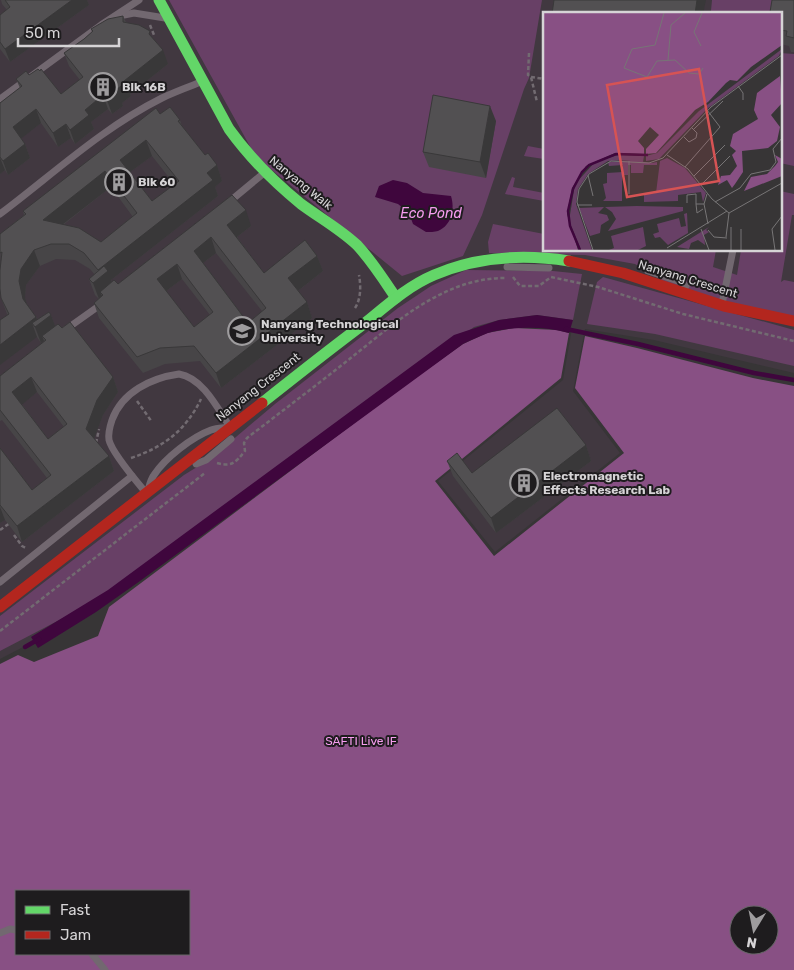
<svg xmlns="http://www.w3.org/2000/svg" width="794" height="970" font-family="Rubik,sans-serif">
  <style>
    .built { fill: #413840; fill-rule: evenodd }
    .green { fill: #684066 }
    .forest { fill: #885084; fill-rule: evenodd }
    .water { fill: #3f063d }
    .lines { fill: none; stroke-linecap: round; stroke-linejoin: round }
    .stream { stroke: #3f063d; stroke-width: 4.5 }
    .path { stroke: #726b71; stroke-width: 2.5; stroke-dasharray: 4 2.5; stroke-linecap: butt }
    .lane { stroke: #726870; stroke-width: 7 }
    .fast { stroke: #63d668; stroke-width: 11 }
    .jam { stroke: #b3261e; stroke-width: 11 }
    .wall { fill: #474547; fill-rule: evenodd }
    .shaded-wall { fill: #393839 }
    .building { fill: #525052; stroke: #393839; fill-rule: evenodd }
    .labels { text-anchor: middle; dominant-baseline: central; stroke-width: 4; stroke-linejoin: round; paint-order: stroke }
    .poi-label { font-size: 12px; font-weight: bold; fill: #d6d4d6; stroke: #1e1c1e; text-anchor: start }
    .street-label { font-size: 12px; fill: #d6d4d6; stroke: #1e1c1e }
    .park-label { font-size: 12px; fill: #f69def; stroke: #1e1c1e }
    .water-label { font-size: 14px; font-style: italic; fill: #f59cee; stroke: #1e1c1e }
    .inset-river { fill: none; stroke: #3f063d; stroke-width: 2.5 }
    .inset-road { fill: none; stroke: #777576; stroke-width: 1 }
    .view { fill: #d65354; fill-opacity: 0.15; stroke: #d65354; stroke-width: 2.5 }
    .inset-edge { fill: none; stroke: #d6d4d6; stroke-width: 2.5 }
  </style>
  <rect width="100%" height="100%" fill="#373536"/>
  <path class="built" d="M0 0H794V373L654 340 585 329 573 391 620 453 495 552 438 481 563 380 572 328 537 322 477 333 71 622 0 659ZM544 14H780V250H544Z"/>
  <g class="green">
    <polygon points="169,0 542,0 529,78 524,89 482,215 463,256 402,276 262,162 252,150"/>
    <polygon points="712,0 773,0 770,14 719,14 711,11"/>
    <polygon points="780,53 794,54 794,166 780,163"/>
    <polygon points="528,146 544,149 544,159 524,156"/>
    <polygon points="512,177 515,178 513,187 544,193 544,201 505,194"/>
    <polygon points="780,191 794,194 794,215 792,215 781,282 784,280 794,282 794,321 684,294 635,264 585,255 489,253 488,242 493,224 544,234 544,250 716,250 713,267 737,275 741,250 780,250"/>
    <polygon points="466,270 553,271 582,274 573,320 537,315 499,320 474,327 176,541 122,583 67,616 0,651 0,616 184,475 210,459 275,404 398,308 431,286"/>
    <polygon points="603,277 794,330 794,366 655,334 587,324 597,282"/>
  </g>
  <path class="forest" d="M514 328 557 330 569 333 561 378 435 481 494 556 624 453 575 388 585 336 637 348 753 378 794 386V970H0V664L18 655 34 662 98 636 109 607 401 388 463 344 487 333ZM16 891H189V954H16ZM739 915H769V945H739Z"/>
  <g class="water">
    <path d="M393 180 407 183 423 193 451 196C455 209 452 225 438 231 435 232 429 232 426 232L413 224 409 213 398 204 375 197 379 186Z"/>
    <path d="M537 315 573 320 569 333C544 326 514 326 488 333 480 336 471 340 463 344L140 581 96 612 38 648 31 637 108 590 454 335 499 320Z"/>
  </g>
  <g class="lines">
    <g class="stream">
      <polyline points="566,329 638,344 754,373 794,380"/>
      <polyline points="25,647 39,639"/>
    </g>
    <g class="path">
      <polyline points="150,25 154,35"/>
      <polyline points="529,53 528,75 531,77 537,102"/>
      <polyline points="531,77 544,79"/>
      <polyline points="513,277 520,286 539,286 551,277 598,287 683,314 794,341"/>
      <path d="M355 308C361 299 361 286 359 275"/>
      <polyline points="137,401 152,422"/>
      <polyline points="96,443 99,429"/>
      <path d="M131 458C164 447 186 430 201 399"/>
      <path d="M217 463C232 467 235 463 245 451L244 443 247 438C281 412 314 387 347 361 393 325 442 278 505 278"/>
      <polyline points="0,530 10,523"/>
      <polyline points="14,535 22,546 26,548"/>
      <polyline points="0,631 205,473"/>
    </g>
    <g class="lane">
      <polyline points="119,16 134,13 165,18"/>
      <polyline points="0,99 101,25 139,0"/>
      <polyline points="229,202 264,173"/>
      <path d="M0 214C52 175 102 128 162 98 174 92 188 87 201 82"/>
      <polyline points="507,267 549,268"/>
      <polyline points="648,271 681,282 686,286"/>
      <polyline points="722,304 733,250"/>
      <polyline points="65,330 103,303"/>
      <path d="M179 374C203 378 218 409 230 427 224 428 217 428 211 430 192 437 165 458 154 475 150 480 149 488 147 494 137 482 112 453 109 440 108 434 110 426 112 420 122 392 151 378 179 374Z"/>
      <polyline points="196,464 206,460 231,439"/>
      <polyline points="0,582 132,476"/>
      <polyline points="0,933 10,929 16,930"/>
      <polyline points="92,954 105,970"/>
    </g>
    <g class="fast">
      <path d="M159 0 229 129C250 158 274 182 301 204 320 218 340 229 357 245 372 261 384 280 396 298"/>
      <path d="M262 403C296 376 330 349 365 323 386 306 408 286 434 275 476 257 524 254 569 261"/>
    </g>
    <g class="jam">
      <polyline points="569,261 623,273 724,306 794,321"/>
      <polyline points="0,607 262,403"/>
    </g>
  </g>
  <g class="wall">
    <polygon points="1,0 87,0 89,5 10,62 0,49 0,15 7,10 2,4"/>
    <polygon points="794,0 794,52 791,52 789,46 780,44 780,14 770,14 770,12"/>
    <polygon points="123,16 126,22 153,39 168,64 130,94 131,96 122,103 123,106 112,114 108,109 91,122 94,129 75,144 71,138 58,147 41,123 21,138 25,144 30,158 8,175 5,170 0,174 0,103 20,88 16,79 29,75 61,94 80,80 69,66 64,53 84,39 92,32 91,29"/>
    <path d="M160 114 180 120 182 126 205 155 217 165 222 181 215 187 218 196 111 280 112 282 118 284 232 195 251 226 237 237 264 273 317 256 323 271 298 291 307 302 312 318 221 388 200 361 165 364 143 373 99 318 94 303 99 299 95 295 89 279 95 275 90 269 75 260 56 259 40 266 26 285 25 297 26 303 36 317 37 319 51 315 55 326 62 328 113 377 118 392 103 415 94 438 109 456 114 471 22 542 5 520 0 523V448L32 490 47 478 2 420 0 421V376L44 342V341L41 343 37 337 7 314 1 298 0 234 24 215 23 211ZM152 156 175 185 152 201 130 172ZM111 187 133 217 101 242 63 225ZM216 253 262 311 248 323 203 263ZM182 279 210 315 194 327 166 291ZM37 392 64 427 48 439 22 404Z"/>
    <polygon points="496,121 486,178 429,167 423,152"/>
    <polygon points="586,445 591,461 496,533 453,476 447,461 472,473"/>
  </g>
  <g class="shaded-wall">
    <polygon points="72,0 87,0 89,5 10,62 5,49"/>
    <polygon points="697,0 706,0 703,14 695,14"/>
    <polygon points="163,50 168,64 130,94 131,96 122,103 123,106 112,114 107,100 124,81"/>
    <polygon points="103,95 108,109 91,122 94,129 75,144 70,130 85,110"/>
    <polygon points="490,106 496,121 486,178 480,162"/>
    <polygon points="36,109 41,123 18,141 13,127"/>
    <polygon points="66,124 71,138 58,147 53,133"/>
    <polygon points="146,140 152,156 126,175 120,160"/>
    <polygon points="25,144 30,158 8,175 3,161"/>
    <polygon points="0,158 5,170 0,174"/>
    <polygon points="217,165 222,181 215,187 218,196 111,280 114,287 100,292 102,296 99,299 93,283 101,277 98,270 207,173"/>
    <polygon points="105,171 111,187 49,235 43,220"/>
    <polygon points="246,210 251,226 233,240 227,225"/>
    <polygon points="211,237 216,253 199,266 194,251"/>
    <polygon points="34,250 40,266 26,285 25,297 29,314 23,299 19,281 21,269"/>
    <polygon points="317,256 323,271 294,294 288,278"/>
    <polygon points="177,264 182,279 162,294 157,279"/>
    <polygon points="307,302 312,318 221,388 216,373"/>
    <polygon points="51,315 57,331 42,336 44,341 41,343 35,327 32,323 37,337 0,365 0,345 36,317 39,324"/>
    <polygon points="31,377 37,392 18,408 12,392"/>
    <polygon points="113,377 118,392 103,415 92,444 86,429 97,400"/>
    <polygon points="586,445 591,461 496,533 491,518"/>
    <polygon points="109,456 114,471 22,542 17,526"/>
    <polygon points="0,507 5,520 0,523"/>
  </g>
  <g class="building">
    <polygon points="5,0 72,0 5,49 0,42 0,15 10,7"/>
    <polygon points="554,0 697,0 695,14 552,14"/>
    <polygon points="772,0 794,0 794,38 786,36 787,31 780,30 780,14 774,14 770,12"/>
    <polygon points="123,16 123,22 139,25 150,31 149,34 163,50 124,81 126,82 116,90 118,92 107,100 103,95 85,110 89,115 70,130 66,124 53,133 36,109 13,127 25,144 3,161 0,157 0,103 22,86 16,79 26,71 29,75 38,69 40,71 41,69 61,94 83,77 64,53 84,39 93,31 91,29 108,19"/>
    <polygon points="433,95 490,106 480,162 423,152"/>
    <path d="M170 107 180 120 178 121 205 155 208 153 217 165 207 173 213 180 98 270 84 253 69 244H51L34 250 21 269 19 281 23 299 36 317 0 345V320L9 314 1 298 0 289V270L2 252 0 253V233V234L26 214 23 211 156 108 160 114ZM146 140 179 181 152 201 120 160ZM105 171 137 213 101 242 79 228 43 220Z"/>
    <path d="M232 195 246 210 227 225 264 273 305 240 317 256 288 278 307 302 216 373 194 346 160 348 137 357 94 303 103 295 100 292 114 280 118 284ZM211 237 266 308 248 323 194 251ZM177 264 213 312 194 327 157 279Z"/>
    <polygon points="104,266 108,271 93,283 89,279"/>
    <polygon points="49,312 51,315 35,327 32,323"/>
    <path d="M70 322 113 377 97 400 86 429 109 456 17 526 0 505V448L32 490 51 475 0 410V376L46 340 42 336 58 324 62 328ZM31 377 67 424 48 439 12 392Z"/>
    <polygon points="557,408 586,445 491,518 447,461 457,453 472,473"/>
  </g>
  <defs>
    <symbol id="building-ring" viewBox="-11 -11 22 22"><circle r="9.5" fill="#1e1c1e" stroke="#9e9c9e" stroke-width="1.5"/><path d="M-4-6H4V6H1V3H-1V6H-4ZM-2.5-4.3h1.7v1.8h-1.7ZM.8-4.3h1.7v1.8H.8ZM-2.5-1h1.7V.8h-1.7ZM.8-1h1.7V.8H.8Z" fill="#9e9c9e"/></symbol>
    <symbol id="university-ring" viewBox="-11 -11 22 22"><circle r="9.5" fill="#1e1c1e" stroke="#9e9c9e" stroke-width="1.5"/><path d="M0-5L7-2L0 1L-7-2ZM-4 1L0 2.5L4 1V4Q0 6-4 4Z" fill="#9e9c9e"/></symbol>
  </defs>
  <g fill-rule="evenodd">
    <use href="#building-ring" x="87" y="71" width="32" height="32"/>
    <use href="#building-ring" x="103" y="166" width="32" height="32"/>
    <use href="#university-ring" x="226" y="315" width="32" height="32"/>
    <use href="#building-ring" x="508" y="467" width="32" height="32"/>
  </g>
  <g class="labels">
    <g class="poi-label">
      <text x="122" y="87">Blk 16B</text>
      <text x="138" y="182">Blk 60</text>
      <text x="261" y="324">Nanyang Technological<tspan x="261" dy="14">University</tspan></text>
      <text x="543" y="476">Electromagnetic<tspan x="543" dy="14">Effects Research Lab</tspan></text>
    </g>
    <g class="street-label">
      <text transform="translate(301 183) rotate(39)">Nanyang Walk</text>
      <text transform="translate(688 279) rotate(17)">Nanyang Crescent</text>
      <text transform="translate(258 387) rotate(-38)">Nanyang Crescent</text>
    </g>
    <g class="park-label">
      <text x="361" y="741">SAFTI Live IF</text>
    </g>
    <g class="water-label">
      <text x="431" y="213">Eco Pond</text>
    </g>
  </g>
  <g transform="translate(543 12)">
    <rect width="239" height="239" fill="#373536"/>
    <path d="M239 37 236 44 164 97 116 147 103 149V144L114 141 156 99ZM75 143 101 144 100 150 88 148 109 151 114 150V153H101L100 161H88V153H85V163H79V189H60L63 186 60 172 64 171V161L80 160V153L66 154 65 150 88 148 65 149 45 162 35 177 33 192 49 238H38L26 209 32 172 52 150ZM124 146 142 156 163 181 160 190 158 180 135 183V189L101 190V182L113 181 117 149ZM94 194 140 195V199L65 219 73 207 69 200 62 195ZM61 195 55 201 64 203 66 208 58 213 57 221 47 224 36 196ZM144 201 145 221 125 233 117 225 112 226 110 222 116 220 114 212 136 206 138 215 143 214 141 202ZM100 215 103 234 95 238H66L71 236 68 224ZM166 215 163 218 166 220 161 223 162 233 155 228 148 231 146 237 134 235Z" fill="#684066"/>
    <path d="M0 1H239V33L208 55 194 69 187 68 183 71 165 90 152 98 113 141 103 142V137L116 123 107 115 95 129 101 136V142L72 141 43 154 29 176 24 202 35 238H0ZM237 64 239 91 228 103 237 115 234 129 225 136 199 139 200 160 192 172 189 176 184 168 175 173 178 164 187 163 194 154 189 143 193 139 187 134 190 122 215 107 211 98 214 81ZM232 143 239 147V164L201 179 208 165 224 162 232 154 235 150Z" fill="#885084"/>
    <path class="inset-river" d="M37 238 27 214 25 199 30 177 39 160 46 153 73 142 105 143"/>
    <path class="inset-road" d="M121 1 112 33 89 37 81 56 104 65 114 49 132 48 146 61 156 62 160 56M158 34 151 20 159 1M125 48 128 13 142 1M195 74 200 81V88M151 117 180 89M141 125 146 130 153 126 154 121 149 116M124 143 145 157 169 187 186 201M142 155 177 115 164 98M45 163 50 184M151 164 182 133M158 173 187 144M86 182V149M164 182 161 192 165 212M172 190 197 176 208 162 227 158 233 150 230 137 239 126M144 191V183L153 182V192M34 193H49M160 197 154 201 153 192H161M158 217 166 238M198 217V238M165 218 171 225 184 226M183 225 186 201 239 171M124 236 184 199M50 238 34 190 36 177 46 162 68 149 106 151 120 146 168 95 239 43M188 238V215M232 238 229 217 239 204"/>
    <path class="view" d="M156 57 176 169 84 185 64 73Z"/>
    <rect width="239" height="239" class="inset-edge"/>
  </g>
  <rect x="15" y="890" width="175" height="65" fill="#1e1c1e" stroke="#686668"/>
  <rect x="25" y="906" width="25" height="8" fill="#63d668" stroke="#686668"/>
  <text x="60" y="915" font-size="15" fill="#d6d4d6">Fast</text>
  <rect x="25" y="931" width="25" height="8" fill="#b3261e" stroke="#686668"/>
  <text x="60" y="940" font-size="15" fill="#d6d4d6">Jam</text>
  <g transform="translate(754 930) rotate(190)"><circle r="24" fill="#1e1c1e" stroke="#686668"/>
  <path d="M0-4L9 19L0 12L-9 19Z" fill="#9e9c9e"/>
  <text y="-8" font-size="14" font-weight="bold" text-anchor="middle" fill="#d6d4d6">N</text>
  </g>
  <path d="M18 38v8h101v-8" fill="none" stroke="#d6d4d6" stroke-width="2.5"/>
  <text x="25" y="38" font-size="15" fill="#d6d4d6" stroke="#1e1c1e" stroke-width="4" paint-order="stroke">50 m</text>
</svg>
